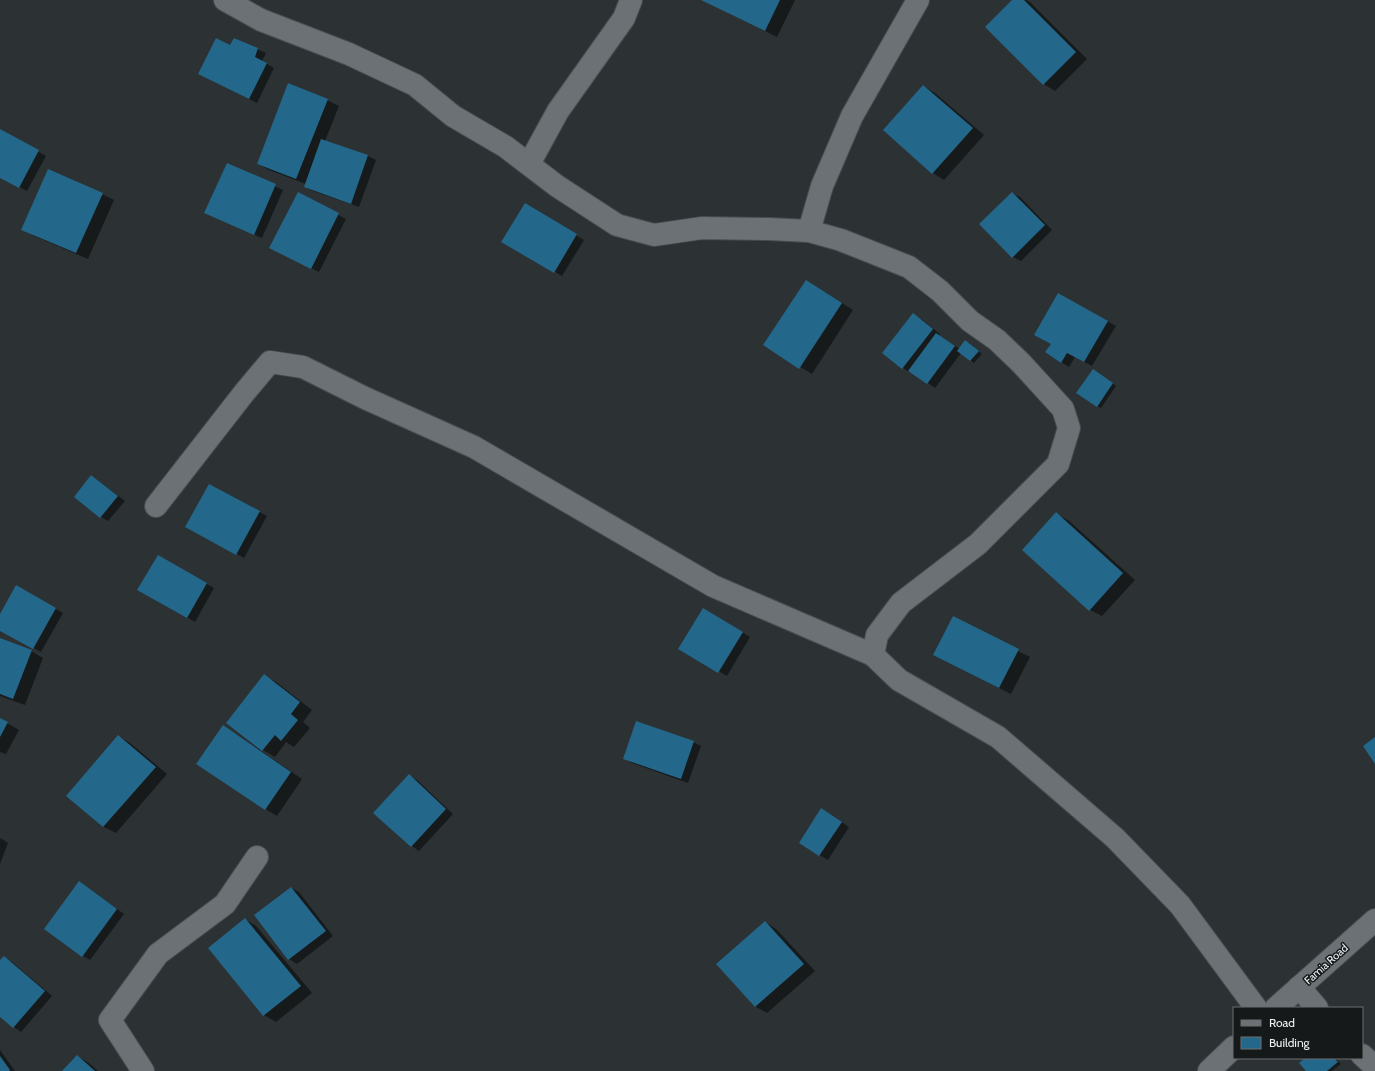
<svg xmlns="http://www.w3.org/2000/svg" width="1375" height="1071" font-family="Cabin,sans-serif">
  <style>
    .shadow { fill: #0007 }
    .building { fill: #23678a }
    .lines { fill: none; stroke-linecap: round; stroke-linejoin: round }
    .minor-casing { stroke: #484d50; stroke-width: 24 }
    .minor { stroke: #6b7175; stroke-width: 22 }
    .labels { text-anchor: middle; dominant-baseline: central; stroke-width: 3; stroke-linejoin: round; paint-order: stroke }
    .street-label { font-size: 11px; fill: #edf1f3; stroke: #16191a }
  </style>
  <rect width="100%" height="100%" fill="#2c3134"/>
  <g class="shadow">
    <polygon points="702,0 795,0 777,37"/>
    <polygon points="1014,0 1026,0 1030,2 1087,59 1055,91 1044,84"/>
    <polygon points="234,39 266,53 262,61 274,68 257,103 207,78 231,46"/>
    <polygon points="923,86 935,93 984,135 944,180 933,173"/>
    <polygon points="327,100 339,106 325,141 368,156 376,160 359,207 313,191 305,187 306,184 269,170 258,164"/>
    <polygon points="0,130 46,156 27,191 0,177"/>
    <polygon points="227,164 283,190 262,238 205,213"/>
    <polygon points="1012,193 1020,197 1052,230 1021,261 1013,257"/>
    <polygon points="102,194 114,200 88,259 34,236 22,229"/>
    <polygon points="298,194 346,219 319,272 278,252"/>
    <polygon points="525,205 584,240 562,276 503,241"/>
    <polygon points="818,288 853,310 812,374 765,345"/>
    <polygon points="1058,294 1116,326 1092,366 1075,357 1069,367 1061,362 1052,344"/>
    <polygon points="921,319 940,334 939,336 960,349 969,343 982,354 974,363 961,353 935,388 911,371 910,373 903,368"/>
    <polygon points="1097,373 1116,386 1101,408 1097,406"/>
    <polygon points="92,476 99,481 125,501 108,521 101,517"/>
    <polygon points="209,485 267,516 244,558 194,531"/>
    <polygon points="1056,514 1068,520 1135,580 1102,616 1090,610"/>
    <polygon points="158,557 214,588 195,622 139,590"/>
    <polygon points="16,587 63,613 41,652 0,630 0,616"/>
    <polygon points="703,609 750,637 727,676 680,649"/>
    <polygon points="953,618 1030,657 1011,694 934,655"/>
    <polygon points="0,639 31,651 43,658 25,705 0,696"/>
    <polygon points="264,676 276,682 312,710 303,722 310,728 294,747 286,742 275,757 263,750 227,723"/>
    <polygon points="0,719 19,730 6,754 0,752"/>
    <polygon points="235,733 302,779 277,816 265,809"/>
    <polygon points="118,736 130,743 167,774 116,833 104,827 67,796"/>
    <polygon points="693,742 701,746 688,783 632,763 625,759"/>
    <polygon points="409,776 417,780 453,814 419,851 412,846 375,813"/>
    <polygon points="829,814 849,827 828,860 800,843"/>
    <polygon points="0,838 8,843 0,864"/>
    <polygon points="79,882 124,914 90,960 83,956"/>
    <polygon points="291,888 299,892 333,936 297,964 289,959"/>
    <polygon points="245,919 256,926 312,993 276,1022 264,1015"/>
    <polygon points="765,922 776,929 815,971 767,1013 756,1007 717,964"/>
    <polygon points="4,957 12,962 52,996 21,1032 14,1027 0,1015 0,962"/>
    <polygon points="0,1050 15,1071 0,1071"/>
    <polygon points="77,1056 89,1063 98,1071 64,1071"/>
    <polygon points="1307,1058 1335,1058 1341,1064 1332,1071 1307,1071"/>
  </g>
  <g class="building">
    <polygon points="701,0 780,0 765,31"/>
    <polygon points="1012,0 1024,0 1076,52 1043,85 985,27"/>
    <polygon points="216,38 230,45 234,38 258,48 255,57 267,63 249,99 198,74"/>
    <polygon points="288,83 328,99 296,179 257,164"/>
    <polygon points="923,85 973,128 932,174 883,130"/>
    <polygon points="0,129 39,150 19,188 0,178"/>
    <polygon points="321,139 368,155 351,204 304,187"/>
    <polygon points="227,163 276,184 254,235 204,213"/>
    <polygon points="48,169 103,193 76,253 21,230"/>
    <polygon points="298,192 339,213 311,269 269,248"/>
    <polygon points="1012,192 1045,225 1012,258 979,224"/>
    <polygon points="525,203 577,234 554,273 501,242"/>
    <polygon points="806,280 842,303 799,369 763,345"/>
    <polygon points="1058,293 1108,321 1084,362 1067,353 1061,363 1045,352 1051,344 1034,335"/>
    <polygon points="913,313 933,329 902,369 882,353"/>
    <polygon points="936,333 955,346 927,384 908,371"/>
    <polygon points="965,340 979,351 970,361 957,351"/>
    <polygon points="1093,369 1113,383 1097,407 1076,393"/>
    <polygon points="91,475 118,496 100,518 74,497"/>
    <polygon points="209,484 260,511 236,555 185,527"/>
    <polygon points="1056,512 1123,573 1089,611 1022,550"/>
    <polygon points="158,555 207,583 187,618 137,590"/>
    <polygon points="16,585 56,608 33,649 0,631 0,614"/>
    <polygon points="703,608 743,632 718,673 678,649"/>
    <polygon points="953,616 1019,649 999,688 933,655"/>
    <polygon points="0,638 32,650 13,699 0,694"/>
    <polygon points="264,674 300,702 291,714 298,720 281,741 275,735 262,751 226,723"/>
    <polygon points="0,718 8,722 0,737"/>
    <polygon points="636,721 694,741 681,779 623,759"/>
    <polygon points="223,725 291,772 265,810 196,764"/>
    <polygon points="118,735 156,767 103,827 66,796"/>
    <polygon points="1375,737 1375,764 1363,746"/>
    <polygon points="409,774 446,809 411,847 373,813"/>
    <polygon points="821,808 842,822 819,856 799,843"/>
    <polygon points="79,881 117,909 82,957 44,929"/>
    <polygon points="291,887 326,931 288,960 254,915"/>
    <polygon points="245,918 301,986 263,1016 208,948"/>
    <polygon points="765,921 804,964 755,1007 716,964"/>
    <polygon points="4,956 45,991 13,1028 0,1017 0,960"/>
    <polygon points="77,1055 95,1071 62,1071"/>
    <polygon points="0,1056 10,1070 9,1071 0,1071"/>
    <polygon points="1305,1058 1334,1058 1338,1062 1327,1071 1306,1071 1299,1063"/>
  </g>
  <g class="lines">
    <defs>
      <g id="minor">
        <polyline points="225,0 261,20 349,54 415,85 453,116 506,147 557,186 617,225 654,235 702,228 769,229 809,231 841,240 909,267 940,291 970,321 997,340 1021,363 1063,409 1069,428 1058,464 978,544 901,603 877,635 873,655 899,680 998,737 1115,838 1180,905 1256,1008"/>
        <polyline points="529,164 558,111 624,18 631,0"/>
        <polyline points="809,231 822,186 852,116 918,0"/>
        <polyline points="156,506 244,393 270,362 303,367 365,398 474,447 713,586 873,655"/>
        <polyline points="1299,987 1317,1008"/>
        <polyline points="1276,1008 1375,920"/>
        <polyline points="1362,1055 1375,1067"/>
        <polyline points="143,1071 110,1020 158,954 225,904 257,857"/>
        <polyline points="1209,1071 1234,1047"/>
      </g>
    </defs>
    <use href="#minor" class="minor-casing"/>
    <use href="#minor" class="minor"/>
  </g>
  <g class="labels">
    <g class="street-label">
      <text transform="translate(1326 964) rotate(-42)">Famia Road</text>
    </g>
  </g>
  <rect x="1233" y="1007" width="130" height="52" fill="#16191a" stroke="#6c6f71"/>
  <rect x="1241" y="1020" width="20" height="6" fill="#6b7175" stroke="#6c6f71"/>
  <text x="1269" y="1027" font-size="12" fill="#edf1f3">Road</text>
  <rect x="1241" y="1037" width="20" height="12" fill="#23678a" stroke="#6c6f71"/>
  <text x="1269" y="1047" font-size="12" fill="#edf1f3">Building</text>
</svg>
